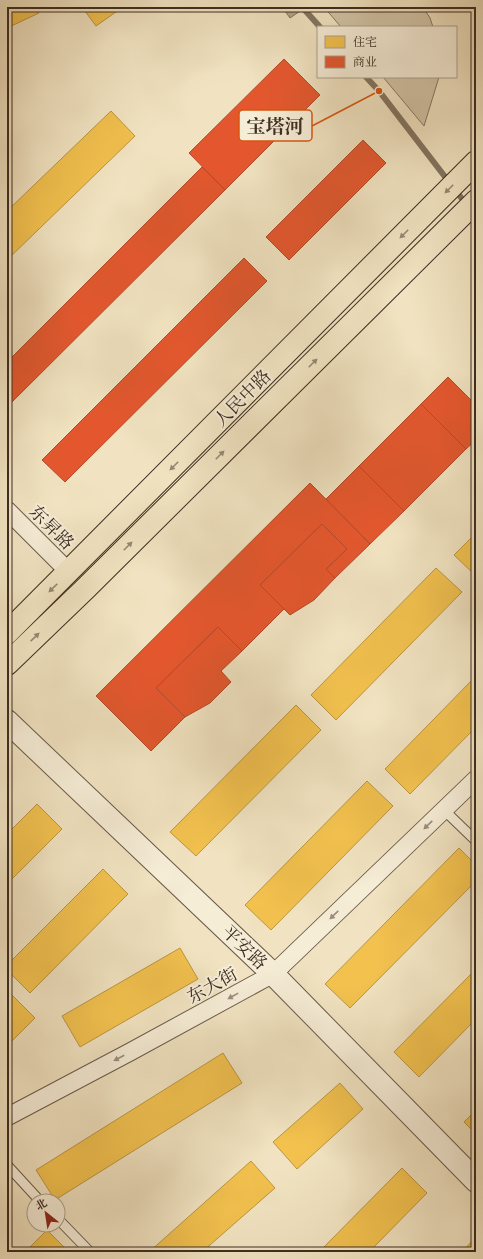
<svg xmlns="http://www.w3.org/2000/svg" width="483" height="1259" font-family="'EB Garamond','Noto Serif SC',serif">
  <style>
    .green { fill: #d2c4a6; stroke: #877864 }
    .water { fill: #b3a58b; stroke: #837561 }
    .homes { fill: #f2c14e; stroke: #bb9541 }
    .shops { fill: #e4572e; stroke: #b24a2a }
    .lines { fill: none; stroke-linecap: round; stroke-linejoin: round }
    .stream { stroke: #837561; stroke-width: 6 }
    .service-casing { stroke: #695a4a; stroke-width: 11 }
    .minor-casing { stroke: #695a4a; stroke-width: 19 }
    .tertiary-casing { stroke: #695a4a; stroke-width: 24 }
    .primary-casing { stroke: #3c2d22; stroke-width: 24 }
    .service { stroke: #f6edd7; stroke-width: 9 }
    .minor { stroke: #f6edd7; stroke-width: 17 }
    .tertiary { stroke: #f6edd7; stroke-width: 22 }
    .primary { stroke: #f1e3c1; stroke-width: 22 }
    .oneway { fill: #968872 }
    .oneway2 { fill: #998d7c }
    .labels { text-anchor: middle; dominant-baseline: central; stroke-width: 4; stroke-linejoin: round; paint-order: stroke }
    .street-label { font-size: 18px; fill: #3c2d22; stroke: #f6edd7 }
    .leader { fill: none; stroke: #d7550e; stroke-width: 1.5 }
    .callout-dot { fill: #d7550e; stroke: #f6edd7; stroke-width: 1.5 }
    .callout { fill: #f6edd7; stroke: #d7550e; stroke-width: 1.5 }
    .callout-label { font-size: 19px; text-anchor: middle; font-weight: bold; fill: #3c2d22 }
  </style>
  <rect width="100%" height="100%" fill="#f1e3c1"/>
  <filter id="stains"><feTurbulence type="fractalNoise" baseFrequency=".005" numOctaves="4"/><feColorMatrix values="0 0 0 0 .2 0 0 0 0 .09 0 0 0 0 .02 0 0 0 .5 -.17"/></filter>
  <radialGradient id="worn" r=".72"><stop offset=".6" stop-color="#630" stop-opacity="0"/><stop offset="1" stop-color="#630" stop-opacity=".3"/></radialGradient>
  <g class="green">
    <polygon points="324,7 423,7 430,18 433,27 341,27"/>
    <polygon points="383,77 439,77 424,126"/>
  </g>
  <polygon class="water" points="282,7 306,7 290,18"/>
  <g class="homes">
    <polygon points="7,7 36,7 39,13 7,28"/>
    <polygon points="82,7 123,7 96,26"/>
    <polygon points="111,111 135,136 7,260 7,211"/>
    <polygon points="476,533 476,576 454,555"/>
    <polygon points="436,568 462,592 336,720 311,695"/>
    <polygon points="476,676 476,727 410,794 385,769"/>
    <polygon points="296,705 321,730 196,856 170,832"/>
    <polygon points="367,781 393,806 271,930 245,905"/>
    <polygon points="37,804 62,829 7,884 7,834"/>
    <polygon points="459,848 476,865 476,881 350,1008 325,984"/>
    <polygon points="103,869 128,894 30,993 7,970 7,965"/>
    <polygon points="180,948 198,979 80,1047 62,1016"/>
    <polygon points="476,969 476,1019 419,1077 394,1052"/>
    <polygon points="10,993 35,1018 7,1046 7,996"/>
    <polygon points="223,1053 242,1083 55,1200 36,1170"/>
    <polygon points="340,1083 363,1109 297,1169 273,1142"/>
    <polygon points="476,1110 476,1134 464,1122"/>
    <polygon points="251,1161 275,1188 202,1252 149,1252"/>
    <polygon points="402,1168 427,1193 369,1252 319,1252"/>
    <polygon points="7,1187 12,1192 7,1197"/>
    <polygon points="47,1230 69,1252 25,1252"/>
    <polygon points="474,1239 476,1241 476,1252 462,1252"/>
  </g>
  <g class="shops">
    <polygon points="284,59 320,95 225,190 189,153"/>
    <polygon points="363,140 386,163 289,260 266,237"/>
    <polygon points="202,167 225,190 7,407 7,362"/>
    <polygon points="244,258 267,281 65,482 42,460"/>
    <polygon points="448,377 476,405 476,440 466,449 421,404"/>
    <polygon points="421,404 466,449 404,511 359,466"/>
    <polygon points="359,466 404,511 370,544 326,499"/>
    <polygon points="310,483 370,544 335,578 326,569 347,549 322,524 260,585 284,609 242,651 218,627 156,688 185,717 151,751 96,696"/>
    <polygon points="322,524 347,549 326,569 335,578 314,600 290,615 260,585"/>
    <polygon points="218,627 242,651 221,671 231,682 210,703 185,717 156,688"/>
  </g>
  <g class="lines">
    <g class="stream">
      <polyline points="302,7 320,27"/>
      <polyline points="366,77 379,91 466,204"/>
    </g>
    <defs>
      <g id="service">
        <polyline points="444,810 476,841"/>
        <polyline points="7,1165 40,1201"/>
        <polyline points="58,1219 90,1252"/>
      </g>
      <g id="minor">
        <polyline points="7,510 69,572"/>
        <polyline points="7,1117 130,1052 273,974 476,779"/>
      </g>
      <polyline id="tertiary" points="7,721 273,974 476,1181"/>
      <g id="primary">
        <polyline points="7,633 476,162"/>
        <polyline points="7,664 86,588 476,201"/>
      </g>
    </defs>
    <use href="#service" class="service-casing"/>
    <use href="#minor" class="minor-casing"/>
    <use href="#tertiary" class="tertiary-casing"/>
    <use href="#primary" class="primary-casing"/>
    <use href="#service" class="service"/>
    <use href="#minor" class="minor"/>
    <use href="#tertiary" class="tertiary"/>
    <use href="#primary" class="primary"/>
  </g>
  <defs><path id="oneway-solid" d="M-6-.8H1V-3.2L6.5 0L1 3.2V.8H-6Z"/></defs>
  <g class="oneway">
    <use href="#oneway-solid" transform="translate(449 189) rotate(135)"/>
    <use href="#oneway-solid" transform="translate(404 234) rotate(135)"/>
    <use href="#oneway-solid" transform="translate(313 363) rotate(-45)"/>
    <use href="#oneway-solid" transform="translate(220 455) rotate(-45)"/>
    <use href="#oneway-solid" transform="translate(174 466) rotate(135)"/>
    <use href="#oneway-solid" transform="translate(128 546) rotate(-45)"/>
    <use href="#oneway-solid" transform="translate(53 588) rotate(136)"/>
    <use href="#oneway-solid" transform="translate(35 637) rotate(-44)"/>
  </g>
  <g class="oneway2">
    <use href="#oneway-solid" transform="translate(428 825) rotate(136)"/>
    <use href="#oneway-solid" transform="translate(334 915) rotate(136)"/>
    <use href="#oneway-solid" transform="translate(233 996) rotate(151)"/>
    <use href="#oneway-solid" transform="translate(119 1058) rotate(152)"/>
  </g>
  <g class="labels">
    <g class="street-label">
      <text transform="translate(242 398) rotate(-45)">人民中路</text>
      <text transform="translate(52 527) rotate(45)">东昇路</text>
      <text transform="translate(245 947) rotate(44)">平安路</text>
      <text transform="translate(212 985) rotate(-29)">东大街</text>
    </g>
  </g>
  <path class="leader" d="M379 91L312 126"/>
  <circle class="callout-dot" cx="379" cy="91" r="4"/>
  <rect class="callout" x="239" y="110" width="73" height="31" rx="4"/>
  <g class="callout-label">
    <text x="275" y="133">宝塔河</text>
  </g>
  <rect width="483" height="1259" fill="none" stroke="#f1e3c1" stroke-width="24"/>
  <rect x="8" y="8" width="467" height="1243" fill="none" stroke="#3c2d22" stroke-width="2"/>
  <rect x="12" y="12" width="459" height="1235" fill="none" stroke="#3c2d22"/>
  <rect x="317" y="26" width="140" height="52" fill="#f6edd7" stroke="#aca08f"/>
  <rect x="325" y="36" width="20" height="12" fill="#f2c14e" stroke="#aca08f"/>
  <text x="353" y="46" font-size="12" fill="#3c2d22">住宅</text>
  <rect x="325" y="56" width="20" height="12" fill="#e4572e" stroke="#aca08f"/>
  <text x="353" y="66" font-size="12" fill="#3c2d22">商业</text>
  <g transform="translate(46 1213) rotate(330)"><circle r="19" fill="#f6edd7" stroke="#aca08f"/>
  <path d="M0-3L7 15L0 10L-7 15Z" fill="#8f2418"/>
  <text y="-6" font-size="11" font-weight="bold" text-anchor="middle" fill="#3c2d22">北</text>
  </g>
  <rect width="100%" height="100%" filter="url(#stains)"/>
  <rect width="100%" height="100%" fill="url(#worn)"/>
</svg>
